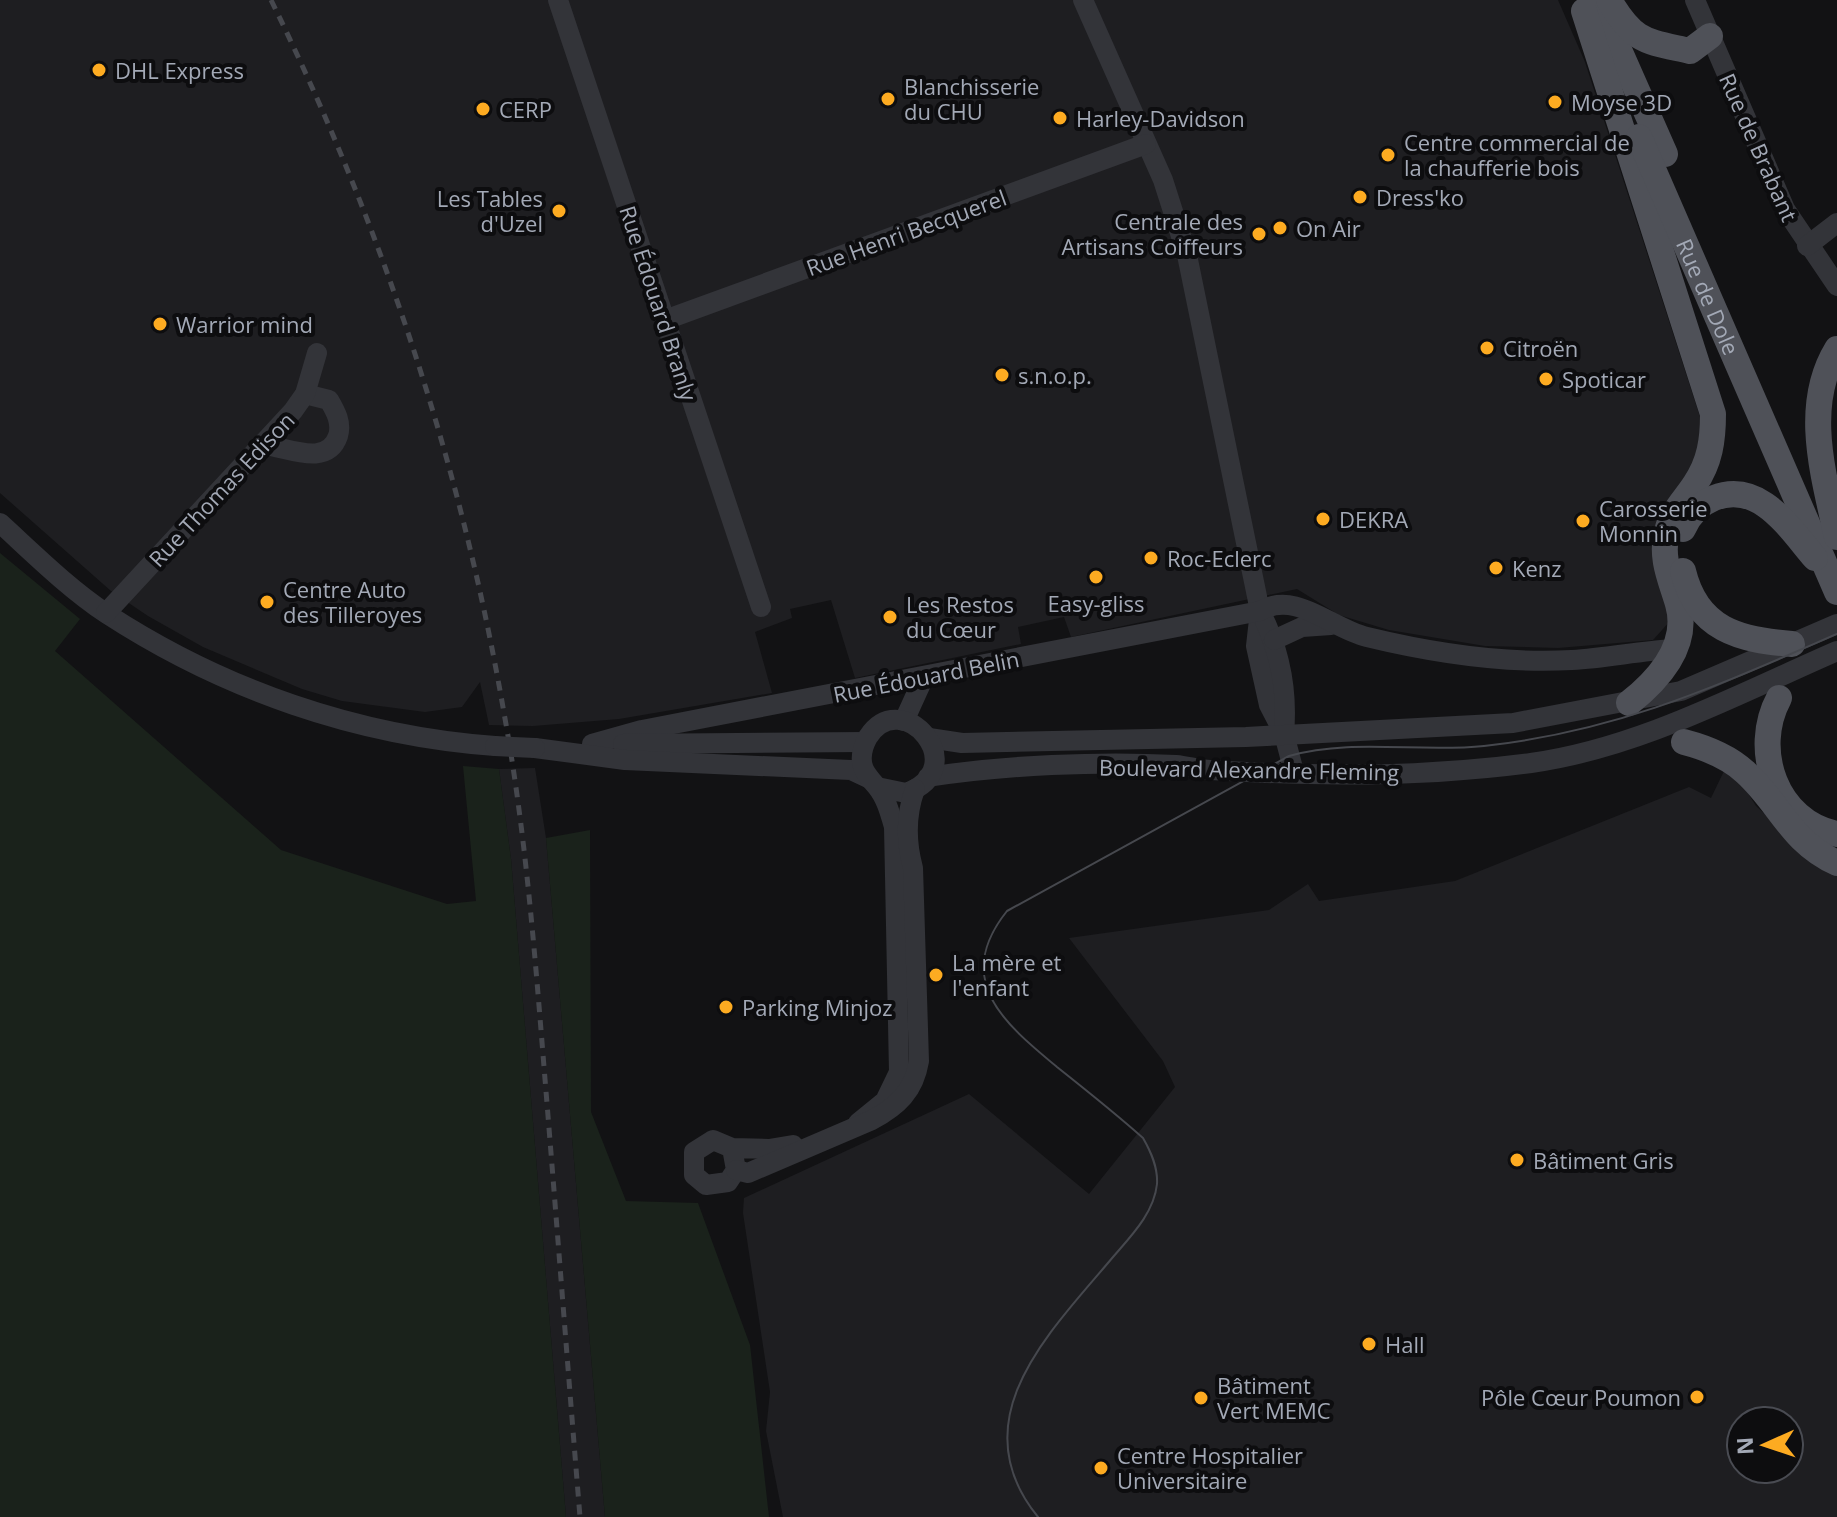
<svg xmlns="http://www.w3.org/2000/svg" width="1837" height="1517" font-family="'Open Sans',sans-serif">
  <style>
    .built { fill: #1e1e21; fill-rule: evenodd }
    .green { fill: #1a221b }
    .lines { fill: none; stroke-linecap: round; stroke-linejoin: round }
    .minor { stroke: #333439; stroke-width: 20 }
    .major { stroke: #4f5158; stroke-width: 26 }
    .tram { stroke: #46484e; stroke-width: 2 }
    .rail { stroke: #46484e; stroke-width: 5; stroke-dasharray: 10 8; stroke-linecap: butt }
    .minor-bridge { stroke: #333439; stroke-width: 20 }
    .poi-dot { fill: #fdab21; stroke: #0d0d0f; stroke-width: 3 }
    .labels { text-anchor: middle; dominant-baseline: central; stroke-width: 8; stroke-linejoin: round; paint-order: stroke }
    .poi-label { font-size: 22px; fill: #a3a9b6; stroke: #0d0d0f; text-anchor: start }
    .street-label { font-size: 22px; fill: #a3a9b6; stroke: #0d0d0f }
  </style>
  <rect width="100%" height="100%" fill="#121214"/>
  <g class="built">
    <polygon points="0,0 1558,0 1585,62 1702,423 1700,462 1653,537 1671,620 1653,640 1558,648 1485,646 1389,630 1339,615 1297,589 1071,637 1064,617 1018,627 1021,644 855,678 831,600 790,609 792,618 755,632 772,693 619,719 533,726 489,725 480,682 462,707 425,712 342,701 302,689 203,647 148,616 111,591 0,493"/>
    <polygon points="535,768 546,838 605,1517 566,1517 511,859 499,769"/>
    <path d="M1724 771 1746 790 1756 806 1828 872 1837 875V1517H783L766 1431 770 1392 743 1213 744 1198 969 1094 1089 1194 1175 1087 1163 1061 1069 938 1269 910 1308 884 1319 901 1455 881 1689 787 1711 798ZM1741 1421H1789V1469H1741Z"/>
  </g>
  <g class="green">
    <polygon points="0,553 80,619 55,651 281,850 447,904 476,901 463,766 499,769 511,859 566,1517 0,1517"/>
    <polygon points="590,830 591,1112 626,1201 698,1203 750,1345 769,1517 605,1517 546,838"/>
  </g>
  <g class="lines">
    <g class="minor">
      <polyline points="558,0 761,607"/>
      <polyline points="1083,0 1163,180 1187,255 1260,611 1256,646 1269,705 1284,734 1294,772"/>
      <polyline points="1695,0 1785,209 1837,286"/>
      <polyline points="1807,246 1837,223"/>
      <polyline points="665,320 1146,144"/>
      <path d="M264 445C287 447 327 468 338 436 342 423 336 412 329 400L305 394"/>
      <path d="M0 523C34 554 68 588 107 614 224 690 357 736 495 746"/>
      <path d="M1260 611C1280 650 1288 690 1284 734"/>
      <polyline points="106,613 293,411 305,394 317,353"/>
      <polyline points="1274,640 1302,627 1331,625"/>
      <polyline points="904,721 924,677"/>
      <polyline points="929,738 962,743 1246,737 1513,723 1681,691 1837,624"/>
      <path d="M592 744 642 730 1260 611C1296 590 1330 628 1367 637 1433 653 1504 664 1572 660 1608 658 1638 651 1674 649"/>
      <polyline points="623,744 865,742"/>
      <polyline points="535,748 625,760 851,770 868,778"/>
      <path d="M928 777C1003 765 1100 761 1176 765 1188 766 1199 770 1211 770 1317 777 1427 777 1531 763 1639 748 1738 694 1837 651"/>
      <path d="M858 1123 885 1101 899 1072 894 827C890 813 886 798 877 787 872 780 866 776 863 767 860 757 863 746 868 737 902 684 975 768 906 793L877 787"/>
      <polyline points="732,1148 736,1170 728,1182 706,1185 694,1175 694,1152 713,1140 732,1148 769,1149 793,1145"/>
      <path d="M736 1170 748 1173 872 1120C898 1106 914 1091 919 1061L913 868C906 842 906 814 915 789"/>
    </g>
    <g class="major">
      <polyline points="1597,0 1665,154"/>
      <path d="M1609 0C1634 43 1646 41 1690 51L1710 36"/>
      <path d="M1584 11 1713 414C1713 440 1710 462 1695 484 1684 501 1671 512 1667 532 1660 558 1671 580 1678 604 1690 646 1658 680 1629 703"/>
      <path id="s1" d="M1639 137 1837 592"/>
      <path d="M1837 349C1802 406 1824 476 1837 537"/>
      <path d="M1683 529C1689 515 1699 504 1714 498 1760 480 1789 528 1815 558"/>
      <path d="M1683 571C1697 630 1740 640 1792 644"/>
      <path d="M1779 698C1751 750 1776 822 1837 834"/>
      <path d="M1684 742C1707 748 1728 756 1745 772 1780 803 1790 842 1837 863"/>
    </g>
    <path class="tram" d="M1038 1517C958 1419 1052 1330 1113 1257 1131 1236 1154 1213 1157 1184 1158 1167 1151 1152 1143 1138 1115 1113 1086 1090 1057 1067 1004 1023 952 980 1007 911L1289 756C1352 738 1420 753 1484 746 1619 731 1714 687 1837 634"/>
    <path class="rail" d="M271 0C382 226 461 464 504 713 526 834 535 957 545 1079 557 1225 568 1371 580 1517"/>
    <polyline class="minor-bridge" points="495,746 535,748"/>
  </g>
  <g class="poi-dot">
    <circle cx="99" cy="70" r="8"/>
    <circle cx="888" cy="99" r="8"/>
    <circle cx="1555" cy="102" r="8"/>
    <circle cx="483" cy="109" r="8"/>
    <circle cx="1060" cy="118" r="8"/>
    <circle cx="1388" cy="155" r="8"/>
    <circle cx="1360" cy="197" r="8"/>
    <circle cx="559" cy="211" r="8"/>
    <circle cx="1280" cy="228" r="8"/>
    <circle cx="1259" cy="234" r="8"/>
    <circle cx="160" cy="324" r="8"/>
    <circle cx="1487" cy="348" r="8"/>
    <circle cx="1002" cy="375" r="8"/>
    <circle cx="1546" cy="379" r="8"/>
    <circle cx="1323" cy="519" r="8"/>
    <circle cx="1583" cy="521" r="8"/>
    <circle cx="1151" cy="558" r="8"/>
    <circle cx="1496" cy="568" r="8"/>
    <circle cx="1096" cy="577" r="8"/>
    <circle cx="267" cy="602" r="8"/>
    <circle cx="890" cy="617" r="8"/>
    <circle cx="936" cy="975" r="8"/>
    <circle cx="726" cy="1007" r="8"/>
    <circle cx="1517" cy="1160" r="8"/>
    <circle cx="1369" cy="1344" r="8"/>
    <circle cx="1697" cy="1397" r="8"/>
    <circle cx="1201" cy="1398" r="8"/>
    <circle cx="1101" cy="1468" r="8"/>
  </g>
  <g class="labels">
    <g class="poi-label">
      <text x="115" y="70">DHL Express</text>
      <text x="904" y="86">Blanchisserie<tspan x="904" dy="25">du CHU</tspan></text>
      <text x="1571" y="102">Moyse 3D</text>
      <text x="499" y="109">CERP</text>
      <text x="1076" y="118">Harley-Davidson</text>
      <text x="1404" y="142">Centre commercial de<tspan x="1404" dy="25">la chaufferie bois</tspan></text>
      <text x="1376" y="197">Dress'ko</text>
      <text x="543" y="198" text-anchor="end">Les Tables<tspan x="543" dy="25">d'Uzel</tspan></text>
      <text x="1243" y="221" text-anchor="end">Centrale des<tspan x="1243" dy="25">Artisans Coiffeurs</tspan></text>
      <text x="1296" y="228">On Air</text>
      <text x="176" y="324">Warrior mind</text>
      <text x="1503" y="348">Citroën</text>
      <text x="1018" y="375">s.n.o.p.</text>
      <text x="1562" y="379">Spoticar</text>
      <text x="1599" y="508">Carosserie<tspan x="1599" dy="25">Monnin</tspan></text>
      <text x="1339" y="519">DEKRA</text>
      <text x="1167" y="558">Roc-Eclerc</text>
      <text x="1512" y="568">Kenz</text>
      <text x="283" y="589">Centre Auto<tspan x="283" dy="25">des Tilleroyes</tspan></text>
      <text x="1096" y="603" text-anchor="middle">Easy-gliss</text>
      <text x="906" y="604">Les Restos<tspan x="906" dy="25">du Cœur</tspan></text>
      <text x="952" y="962">La mère et<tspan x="952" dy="25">l'enfant</tspan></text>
      <text x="742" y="1007">Parking Minjoz</text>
      <text x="1533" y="1160">Bâtiment Gris</text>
      <text x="1385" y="1344">Hall</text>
      <text x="1217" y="1385">Bâtiment<tspan x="1217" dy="25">Vert MEMC</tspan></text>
      <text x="1681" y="1397" text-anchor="end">Pôle Cœur Poumon</text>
      <text x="1117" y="1455">Centre Hospitalier<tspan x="1117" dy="25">Universitaire</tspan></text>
    </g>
    <g class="street-label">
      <text transform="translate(1759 147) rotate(66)">Rue de Brabant</text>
      <text transform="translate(906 232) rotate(-20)">Rue Henri Becquerel</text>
      <text stroke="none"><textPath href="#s1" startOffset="174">Rue de Dole</textPath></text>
      <text transform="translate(659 303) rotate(72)">Rue Édouard Branly</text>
      <text transform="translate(221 489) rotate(-47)">Rue Thomas Edison</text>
      <text transform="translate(926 676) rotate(-11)">Rue Édouard Belin</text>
      <text transform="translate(1249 769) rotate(1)">Boulevard Alexandre Fleming</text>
    </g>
  </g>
  <g transform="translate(1765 1445) rotate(267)"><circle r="38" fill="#0d0d0f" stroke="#494b52" stroke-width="2"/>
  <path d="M0-6L14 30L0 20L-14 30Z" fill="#fdab21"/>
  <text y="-12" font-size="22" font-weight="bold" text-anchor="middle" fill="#a3a9b6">N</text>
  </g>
</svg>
